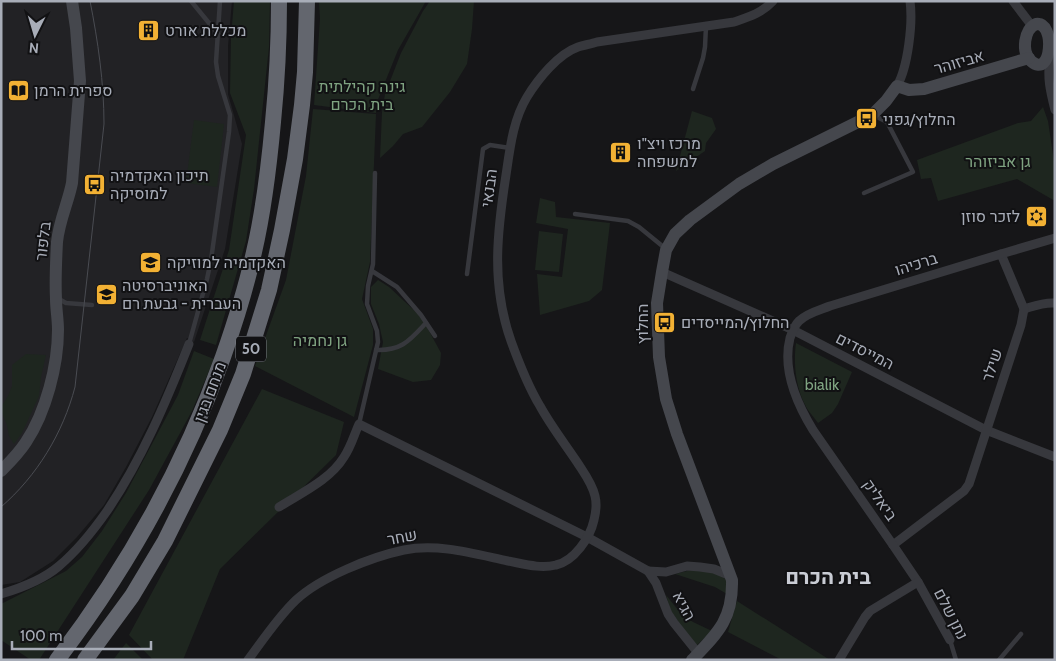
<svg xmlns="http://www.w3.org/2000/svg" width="1056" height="661" font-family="Cabin,Heebo,sans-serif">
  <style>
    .built { fill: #222225 }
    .green { fill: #1e261f }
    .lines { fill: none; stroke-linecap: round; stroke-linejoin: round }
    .lane { stroke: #37383d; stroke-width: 4.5 }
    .street { stroke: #37383d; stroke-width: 9 }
    .secondary { stroke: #45474d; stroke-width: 12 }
    .highway { stroke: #63666e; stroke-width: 16 }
    .tram { stroke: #4a4c52; stroke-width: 1 }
    .labels { text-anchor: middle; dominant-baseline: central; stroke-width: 4; stroke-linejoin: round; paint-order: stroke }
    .shield { fill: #111113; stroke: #7b7e86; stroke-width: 1 }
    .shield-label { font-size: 15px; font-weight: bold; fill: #a8adb8 }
    .poi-label { font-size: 16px; fill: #a8adb8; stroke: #111113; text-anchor: start }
    .street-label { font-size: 16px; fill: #a8adb8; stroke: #111113 }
    .park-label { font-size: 16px; fill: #7fa381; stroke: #111113 }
    .district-label { font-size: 21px; font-weight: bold; fill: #c9ccd4; stroke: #111113 }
  </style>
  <rect width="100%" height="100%" fill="#161618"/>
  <polygon class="built" points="1,1 232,1 228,46 228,94 242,144 225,249 194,342 187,338 152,417 126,467 104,505 77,537 53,561 20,582 1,585"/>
  <g class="green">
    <polygon points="234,1 270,1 269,47 254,189 246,241 216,345 200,340 229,250 246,135 230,93 231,37"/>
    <polygon points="319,1 426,1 398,50 377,102 376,113 314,105 320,19"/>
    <polygon points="430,1 474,1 472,29 467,64 450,92 422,127 403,134 393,146 380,158 382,112 385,94 401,53 423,11"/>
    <polygon points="1043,107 1048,121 1055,168 1055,201 1017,179 938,201 931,178 921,179 917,160 1018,123 1031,121"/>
    <polygon points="313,109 376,114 370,262 362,299 373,329 373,345 354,417 255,366 286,280 306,176"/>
    <polygon points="692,111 712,118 716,129 706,143 705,151 676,171"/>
    <polygon points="194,120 224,124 217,187 186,183"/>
    <polygon points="540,198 555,202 556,217 610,223 602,290 589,301 540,315 537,274 562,277 568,229 536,223"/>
    <polygon points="539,231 563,234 559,272 535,270"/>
    <polygon points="378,280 389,287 419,315 429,331 441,353 440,365 431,380 413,382 378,369 383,342 379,324 371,304 371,287"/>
    <path d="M796 343 852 372 838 404 832 413 818 423C815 419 811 414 808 410 796 391 793 364 796 343Z"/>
    <polygon points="194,351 214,359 192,411 149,490 39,660 31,660 1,640 1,604 66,571 82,557 102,531 126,493 178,395"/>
    <polygon points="26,354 46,355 41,377 39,396 22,433 14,444 9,436 7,425 1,411 1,407 8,396 12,386 12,365"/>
    <polygon points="262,389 344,422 336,455 220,569 183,660 153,660 129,635"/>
    <polygon points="691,570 716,572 727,580 727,594 715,587 675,574"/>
    <polygon points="666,595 682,615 693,622 712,631 697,645 679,624 671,612"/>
    <polygon points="737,601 830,660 782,660 728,632"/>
    <polygon points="126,643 143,660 113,660"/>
  </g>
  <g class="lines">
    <g class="lane">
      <polyline points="191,1 218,34"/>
      <polyline points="693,89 703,58 705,47 706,26"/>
      <polyline points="864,193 913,172 887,122 875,116"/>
      <polyline points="575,214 628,221 639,227 666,249"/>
      <polyline points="372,271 397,287 421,315 435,336"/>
      <polyline points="467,274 483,149 490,145 510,148"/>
      <polyline points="59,299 66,303 92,305"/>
      <polyline points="189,344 207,279 211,260 229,132 230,115 218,76 216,62 220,1"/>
      <path d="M376 350C402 351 410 340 426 323"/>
      <polyline points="359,424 378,342 377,331 367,304 368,286 373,264 375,173"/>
      <polyline points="950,640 956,660"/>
      <polyline points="999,660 1021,634"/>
    </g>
    <g class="street">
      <polyline points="1013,1 1032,26"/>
      <path d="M1050 57C1047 78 1050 90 1055 110"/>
      <path d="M897 86C908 67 913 23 910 1"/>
      <polyline points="662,272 793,330 986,430 1055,457"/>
      <path d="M1024 309C1034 306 1044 302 1055 303"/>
      <path d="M279 507C301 493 330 480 344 457 351 447 354 435 359 424L587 537 648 571"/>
      <polyline points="893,545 964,491 969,484 1021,325 1024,309 1001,254"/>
      <path d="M1 594C21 588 44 579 59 566 78 550 93 531 107 511 142 459 166 402 189 344"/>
      <path d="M950 640 918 582 893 545 813 430C797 404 782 370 790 338 792 332 794 326 799 321 807 313 820 310 830 306L1001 254 1055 238"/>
      <polyline points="698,653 674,623 668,614 656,583 648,571 666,572 687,566 700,567 714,569 731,576"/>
      <path d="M248 660C263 640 278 617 296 600 321 577 371 557 404 550 438 543 475 554 508 561 524 564 540 569 556 565 574 561 590 538 594 520 596 512 597 504 595 496 592 483 584 473 577 462 565 444 551 426 540 406 528 386 519 363 511 341 491 284 497 233 506 175 510 148 513 120 527 97 538 79 558 54 578 47 584 45 591 44 597 42L734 22C749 17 762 13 773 1"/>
      <polyline points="839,660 865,617 870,611 918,582"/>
    </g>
    <g class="secondary">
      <path d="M1036 24C1056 21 1052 80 1031 61 1021 52 1024 29 1036 24Z"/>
      <path d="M1 471C10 462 19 453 26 442 46 412 58 365 58 330 58 319 56 309 56 299 55 280 56 261 57 242 59 221 68 203 72 183L80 81 76 28 72 1"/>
      <path d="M692 660C718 633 733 619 732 580L677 434 666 399 659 357 657 303 662 272 666 250 675 234 690 220 739 184 773 164 872 115 886 101 897 86 909 90 924 89 1029 58"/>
    </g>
    <g class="highway">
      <path d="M57 660C128 567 184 467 223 357 235 323 246 288 254 252 264 209 269 166 273 122 277 82 279 42 279 1"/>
      <polyline points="85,660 132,596 165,541 220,430 243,374 269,290 282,230 295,159 302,105 305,72 307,1"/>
    </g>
    <path class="tram" d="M1 507C37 476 63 433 75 387L104 124C104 83 98 41 90 1"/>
  </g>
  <defs>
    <symbol id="building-square" viewBox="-11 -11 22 22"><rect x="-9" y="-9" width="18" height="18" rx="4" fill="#f2b134" stroke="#111113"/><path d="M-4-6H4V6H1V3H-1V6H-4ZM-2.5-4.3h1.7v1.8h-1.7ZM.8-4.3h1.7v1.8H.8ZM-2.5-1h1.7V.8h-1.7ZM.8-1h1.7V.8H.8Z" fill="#111"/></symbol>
    <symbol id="library-square" viewBox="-11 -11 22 22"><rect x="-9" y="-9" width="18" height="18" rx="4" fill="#f2b134" stroke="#111113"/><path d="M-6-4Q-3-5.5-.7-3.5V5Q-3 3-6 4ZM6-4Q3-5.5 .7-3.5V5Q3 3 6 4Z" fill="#111"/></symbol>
    <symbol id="bus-square" viewBox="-11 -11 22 22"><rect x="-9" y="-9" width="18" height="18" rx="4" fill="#f2b134" stroke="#111113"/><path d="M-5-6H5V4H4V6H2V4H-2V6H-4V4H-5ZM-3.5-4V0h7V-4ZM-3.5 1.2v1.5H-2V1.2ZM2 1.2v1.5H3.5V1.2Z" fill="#111"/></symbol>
    <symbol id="synagogue-square" viewBox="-11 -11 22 22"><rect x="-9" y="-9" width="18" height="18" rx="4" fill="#f2b134" stroke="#111113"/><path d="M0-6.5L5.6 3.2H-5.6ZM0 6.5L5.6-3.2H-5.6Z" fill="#111"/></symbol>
    <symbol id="university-square" viewBox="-11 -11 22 22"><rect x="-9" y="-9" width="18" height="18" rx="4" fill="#f2b134" stroke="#111113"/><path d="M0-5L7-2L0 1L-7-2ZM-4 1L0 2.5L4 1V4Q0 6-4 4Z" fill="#111"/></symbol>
  </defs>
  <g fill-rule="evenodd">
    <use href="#building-square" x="136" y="18" width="25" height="25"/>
    <use href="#library-square" x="6" y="78" width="25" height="25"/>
    <use href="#bus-square" x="854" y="106" width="25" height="25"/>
    <use href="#building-square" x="608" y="140" width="25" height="25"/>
    <use href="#bus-square" x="82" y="172" width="25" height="25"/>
    <use href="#synagogue-square" x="1024" y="204" width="25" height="25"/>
    <use href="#university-square" x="138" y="250" width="25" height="25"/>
    <use href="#university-square" x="94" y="282" width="25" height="25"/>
    <use href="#bus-square" x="652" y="310" width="25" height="25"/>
  </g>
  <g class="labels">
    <rect class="shield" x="236" y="336.5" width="30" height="25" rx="4"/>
    <g class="shield-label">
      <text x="251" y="349">50</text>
    </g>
    <g class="poi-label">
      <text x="165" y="30">מכללת אורט</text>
      <text x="34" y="90">ספרית הרמן</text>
      <text x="883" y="119">החלוץ/גפני</text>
      <text x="637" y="143">מרכז ויצ"ו<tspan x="637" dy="18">למשפחה</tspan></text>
      <text x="110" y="175">תיכון האקדמיה<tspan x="110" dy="18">למוסיקה</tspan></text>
      <text x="1020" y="216" text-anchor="end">לזכר סוזן</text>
      <text x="167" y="262">האקדמיה למוזיקה</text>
      <text x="122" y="285">האוניברסיטה<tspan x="122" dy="18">העברית - גבעת רם</tspan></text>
      <text x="681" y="322">החלוץ/המייסדים</text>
    </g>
    <g class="street-label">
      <text transform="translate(959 62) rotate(-16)">אביזוהר</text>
      <text transform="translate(489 188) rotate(-82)">הבנאי</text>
      <text transform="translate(43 241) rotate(-83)">בלפור</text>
      <text transform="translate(916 264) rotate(-17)">ברכיהו</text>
      <text transform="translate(642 324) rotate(-90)">החלוץ</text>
      <text transform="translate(865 351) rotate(27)">המייסדים</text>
      <text transform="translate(992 365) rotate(-72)">שילר</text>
      <text transform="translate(210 392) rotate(-69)">מנחם בגין</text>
      <text transform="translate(880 500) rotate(55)">ביאליק</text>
      <text transform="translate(402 537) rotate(-11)">שחר</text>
      <text transform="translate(684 606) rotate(62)">הגיא</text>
      <text transform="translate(951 614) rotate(63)">נתן שלם</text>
    </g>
    <g class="park-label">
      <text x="362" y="86">גינה קהילתית<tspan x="362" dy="18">בית הכרם</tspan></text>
      <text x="998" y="161">גן אביזוהר</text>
      <text x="320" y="340">גן נחמיה</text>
      <text x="822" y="384">bialik</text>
    </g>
    <g class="district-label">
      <text x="828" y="576">בית הכרם</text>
    </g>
  </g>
  <rect width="1056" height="661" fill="none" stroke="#a8adb8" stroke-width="5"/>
  <g transform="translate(35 35) rotate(185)" stroke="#111113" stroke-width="4" paint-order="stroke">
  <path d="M0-4L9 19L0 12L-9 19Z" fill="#a8adb8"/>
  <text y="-8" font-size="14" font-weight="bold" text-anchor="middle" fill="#a8adb8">N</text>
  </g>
  <path d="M12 641v8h139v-8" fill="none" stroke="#a8adb8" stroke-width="2.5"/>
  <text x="20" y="641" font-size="15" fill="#a8adb8" stroke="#111113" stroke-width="4" paint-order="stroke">100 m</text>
</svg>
